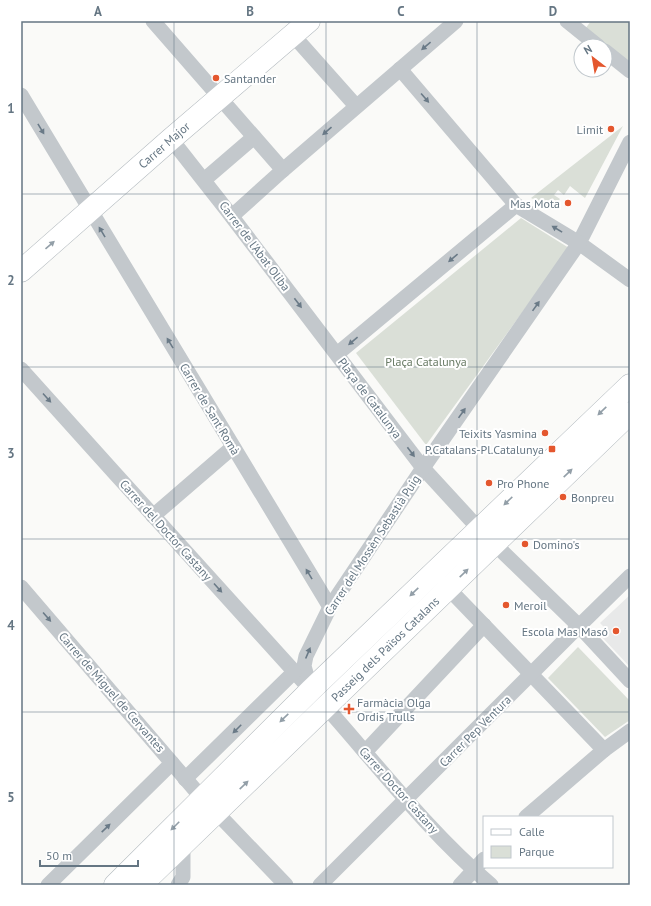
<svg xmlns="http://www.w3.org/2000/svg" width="651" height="906" font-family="'PT Sans',sans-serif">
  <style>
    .built { fill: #e8e9e9 }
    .green { fill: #dadfd7 }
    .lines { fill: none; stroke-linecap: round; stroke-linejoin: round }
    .secondary-casing { stroke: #b3babf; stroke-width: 23 }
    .street { stroke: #c3c8cc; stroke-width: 15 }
    .secondary { stroke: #fff; stroke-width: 22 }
    .oneway { fill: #6a7a87 }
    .oneway2 { fill: #939fa8 }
    .grid { fill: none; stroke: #657683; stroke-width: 1; stroke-opacity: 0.55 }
    .poi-dot { fill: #e4572e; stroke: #fff; stroke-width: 1.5 }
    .labels { text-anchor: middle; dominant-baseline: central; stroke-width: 4; stroke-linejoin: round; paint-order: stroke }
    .poi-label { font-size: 12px; fill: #657683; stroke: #fff; text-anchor: start }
    .street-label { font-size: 12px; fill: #657683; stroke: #fff }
    .park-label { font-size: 12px; fill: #687a64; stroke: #fff }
    .neatline { fill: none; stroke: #657683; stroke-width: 1.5 }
    .grid-label { font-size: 13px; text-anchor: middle; font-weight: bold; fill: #657683 }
  </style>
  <rect width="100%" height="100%" fill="#fafaf8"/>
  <polygon class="built" points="630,595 630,667 599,634 605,628 600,623"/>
  <g class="green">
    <polygon points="591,21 630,21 630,62 582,33"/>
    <polygon points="623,126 585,198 570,186 564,195 558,190 554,195 560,199 552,208 531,198"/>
    <polygon points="521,218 569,248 426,445 356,353"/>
    <polygon points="578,647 630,701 630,720 605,737 548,678"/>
  </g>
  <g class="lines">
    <defs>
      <g id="secondary">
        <polyline points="21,271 171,139 309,21"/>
        <polyline points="115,885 311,690 630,385"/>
        <polyline points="141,885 630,413"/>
      </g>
    </defs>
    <use href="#secondary" class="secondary-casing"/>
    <g class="street">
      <polyline points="153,21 283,170"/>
      <polyline points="567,21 598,46"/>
      <polyline points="292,34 356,106"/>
      <polyline points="605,51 630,71"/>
      <polyline points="400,69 516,205"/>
      <polyline points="21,95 330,607"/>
      <polyline points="171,139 226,209 423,468 479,529 579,626 630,681"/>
      <polyline points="630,142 579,243 630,280"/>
      <polyline points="204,180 254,137"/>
      <polyline points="232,216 283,170 456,21"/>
      <path d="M21 369C117 476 214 583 310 689 370 755 423 827 491 885"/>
      <polyline points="153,516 233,447"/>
      <polyline points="21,587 202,798"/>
      <polyline points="448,588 604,750"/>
      <polyline points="311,690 304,666 306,656 330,607 423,468 579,243 516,205 337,354"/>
      <polyline points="365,752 484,625"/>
      <polyline points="185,779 294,672"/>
      <polyline points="216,812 286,885"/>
      <polyline points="526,817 604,750 630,731"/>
      <polyline points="48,885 172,763"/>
      <polyline points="178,885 183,877 183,844"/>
      <polyline points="320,885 579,626 630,576"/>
      <polyline points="460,885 484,859"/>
    </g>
    <use href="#secondary" class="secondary"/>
  </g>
  <defs><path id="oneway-solid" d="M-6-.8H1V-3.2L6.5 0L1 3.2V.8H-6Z"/></defs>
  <g class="oneway">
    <use href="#oneway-solid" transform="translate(426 46) rotate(140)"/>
    <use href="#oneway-solid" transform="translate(425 98) rotate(49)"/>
    <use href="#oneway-solid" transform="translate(41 129) rotate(59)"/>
    <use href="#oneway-solid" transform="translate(327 131) rotate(139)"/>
    <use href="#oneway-solid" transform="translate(557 229) rotate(-149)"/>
    <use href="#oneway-solid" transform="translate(102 232) rotate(-121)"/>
    <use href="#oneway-solid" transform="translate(453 258) rotate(140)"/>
    <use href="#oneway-solid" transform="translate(298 303) rotate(53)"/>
    <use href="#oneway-solid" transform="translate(536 306) rotate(-55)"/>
    <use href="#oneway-solid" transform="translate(353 341) rotate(140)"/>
    <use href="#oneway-solid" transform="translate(170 343) rotate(-121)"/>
    <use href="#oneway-solid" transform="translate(47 398) rotate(48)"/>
    <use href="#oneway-solid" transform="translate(462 413) rotate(-55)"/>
    <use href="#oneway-solid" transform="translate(411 452) rotate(53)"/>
    <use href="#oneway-solid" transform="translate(309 574) rotate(-121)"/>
    <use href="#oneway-solid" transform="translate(218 588) rotate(48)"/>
    <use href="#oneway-solid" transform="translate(47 617) rotate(49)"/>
    <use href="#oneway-solid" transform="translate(308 653) rotate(-67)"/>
    <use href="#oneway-solid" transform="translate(237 729) rotate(135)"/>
    <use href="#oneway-solid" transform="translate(106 828) rotate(-44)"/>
  </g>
  <g class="oneway2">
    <use href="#oneway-solid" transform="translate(50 245) rotate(-41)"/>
    <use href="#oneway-solid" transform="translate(602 411) rotate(136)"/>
    <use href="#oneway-solid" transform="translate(568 473) rotate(-44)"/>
    <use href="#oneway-solid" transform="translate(508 501) rotate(136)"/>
    <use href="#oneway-solid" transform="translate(464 573) rotate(-44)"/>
    <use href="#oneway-solid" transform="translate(414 592) rotate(136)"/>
    <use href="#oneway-solid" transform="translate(284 718) rotate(136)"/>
    <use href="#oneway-solid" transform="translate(244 785) rotate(-44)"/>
    <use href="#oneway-solid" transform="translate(175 826) rotate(135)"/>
  </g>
  <path class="grid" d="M174 21V885M326 21V885M477 21V885M21 194H630M21 367H630M21 539H630M21 712H630"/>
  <g class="poi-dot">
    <circle cx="216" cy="78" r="4"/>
    <circle cx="611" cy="129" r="4"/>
    <circle cx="568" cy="203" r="4"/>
    <circle cx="545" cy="433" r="4"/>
    <rect x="548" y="445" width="8" height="8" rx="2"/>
    <circle cx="489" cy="483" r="4"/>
    <circle cx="563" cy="497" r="4"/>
    <circle cx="525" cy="544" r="4"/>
    <circle cx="506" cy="605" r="4"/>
    <circle cx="616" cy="631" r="4"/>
    <path d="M347 703h4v4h4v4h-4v4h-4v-4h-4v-4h4z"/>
  </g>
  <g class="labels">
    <g class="poi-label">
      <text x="224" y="78">Santander</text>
      <text x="603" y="129" text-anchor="end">Limit</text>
      <text x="560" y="203" text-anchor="end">Mas Mota</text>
      <text x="537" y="433" text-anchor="end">Teixits Yasmina</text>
      <text x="544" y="449" text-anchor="end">P.Catalans-Pl.Catalunya</text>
      <text x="497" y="483">Pro Phone</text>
      <text x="571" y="497">Bonpreu</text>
      <text x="533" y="544">Domino's</text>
      <text x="514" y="605">Meroil</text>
      <text x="608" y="631" text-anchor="end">Escola Mas Masó</text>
      <text x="357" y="702">Farmàcia Olga<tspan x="357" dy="14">Ordis Trulls</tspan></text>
    </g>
    <g class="street-label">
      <text transform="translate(164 145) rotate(-41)">Carrer Major</text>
      <text transform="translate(255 246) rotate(53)">Carrer de l'Abat Oliba</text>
      <text transform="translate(370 398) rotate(53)">Plaça de Catalunya</text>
      <text transform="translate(210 409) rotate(59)">Carrer de Sant Romà</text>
      <text transform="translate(166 530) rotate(48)">Carrer del Doctor Castany</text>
      <text transform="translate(372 545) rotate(-57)">Carrer del Mossèn Sebastià Puig</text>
      <text transform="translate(385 649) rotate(-44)">Passeig dels Països Catalans</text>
      <text transform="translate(112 692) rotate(49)">Carrer de Miguel de Cervantes</text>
      <text transform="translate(475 731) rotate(-45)">Carrer Pep Ventura</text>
      <text transform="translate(399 790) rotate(48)">Carrer Doctor Castany</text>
    </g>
    <g class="park-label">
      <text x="426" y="361">Plaça Catalunya</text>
    </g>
  </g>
  <rect width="651" height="906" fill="none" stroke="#ffffff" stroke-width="44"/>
  <rect x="483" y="816" width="130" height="52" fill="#ffffff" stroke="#c1c8cd"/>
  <rect x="491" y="829" width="20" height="6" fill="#ffffff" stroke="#c1c8cd"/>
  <text x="519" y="836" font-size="12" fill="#657683">Calle</text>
  <rect x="491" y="846" width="20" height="12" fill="#dadfd7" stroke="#c1c8cd"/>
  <text x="519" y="856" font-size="12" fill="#657683">Parque</text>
  <g transform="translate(593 58) rotate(329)"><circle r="19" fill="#ffffff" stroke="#c1c8cd"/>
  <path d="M0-3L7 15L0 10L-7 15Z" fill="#e4572e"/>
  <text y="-6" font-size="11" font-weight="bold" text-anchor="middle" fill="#657683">N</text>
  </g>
  <path d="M40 860v6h98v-6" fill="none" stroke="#657683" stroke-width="2"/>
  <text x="46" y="860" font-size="12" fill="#657683" stroke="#ffffff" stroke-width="3" paint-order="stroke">50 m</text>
  <rect x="22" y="22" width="607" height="862" class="neatline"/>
  <g class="grid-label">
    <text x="98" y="16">A</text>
    <text x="250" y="16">B</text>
    <text x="401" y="16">C</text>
    <text x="553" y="16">D</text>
    <text x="11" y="113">1</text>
    <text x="11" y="285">2</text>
    <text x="11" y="458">3</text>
    <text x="11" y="630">4</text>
    <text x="11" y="802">5</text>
  </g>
</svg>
